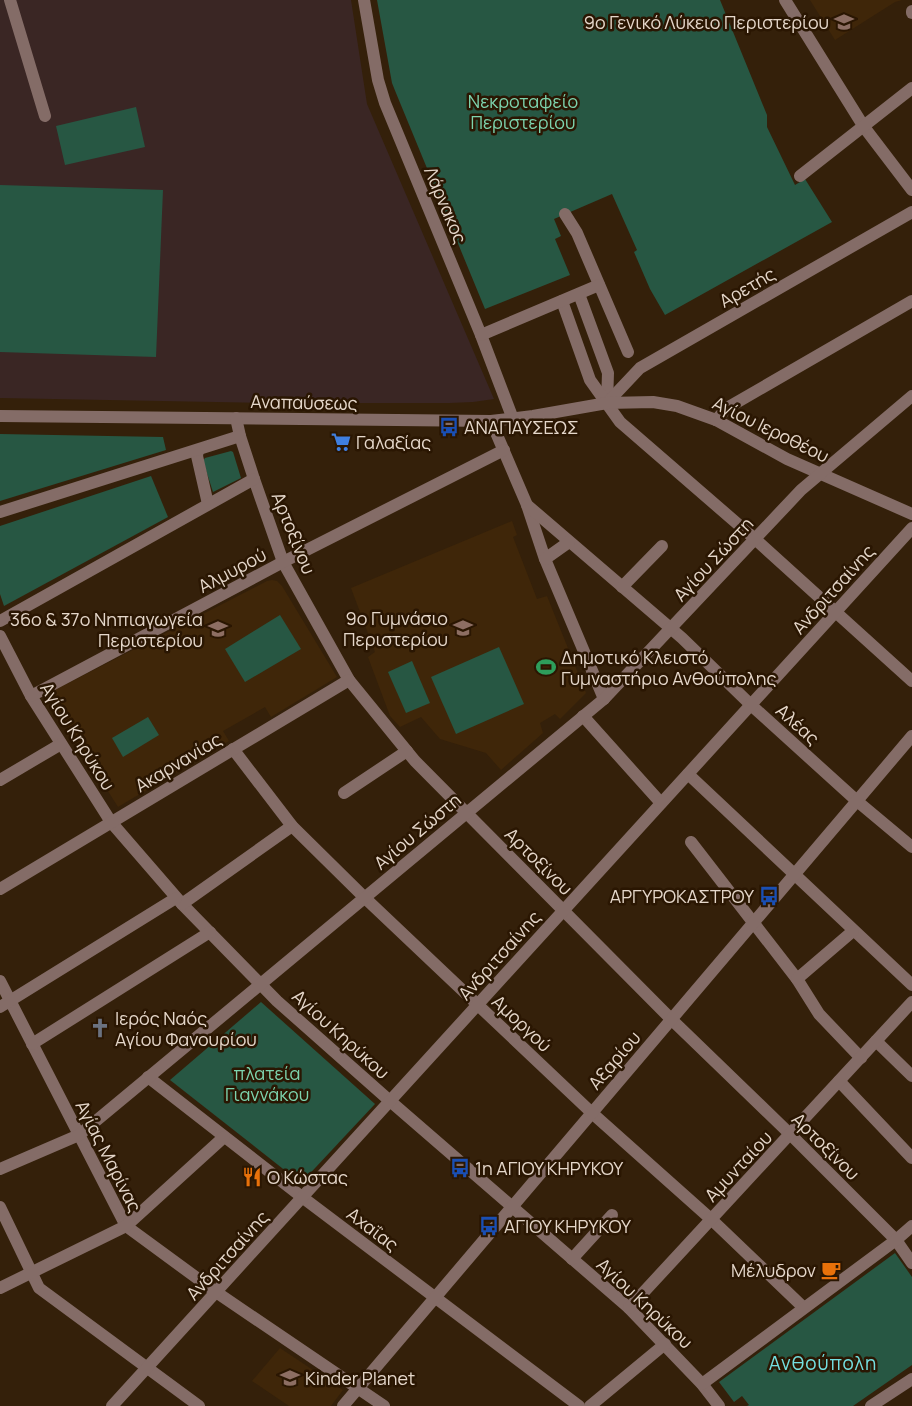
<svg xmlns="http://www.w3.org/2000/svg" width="912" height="1406" font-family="Manrope,sans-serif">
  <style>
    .built { fill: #3f2609 }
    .industrial { fill: #3a2624 }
    .green { fill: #275743 }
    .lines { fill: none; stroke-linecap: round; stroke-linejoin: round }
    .minor { stroke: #846c67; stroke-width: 12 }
    .labels { text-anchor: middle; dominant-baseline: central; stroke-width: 5; stroke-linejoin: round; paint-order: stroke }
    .poi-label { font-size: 18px; fill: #e5d7ca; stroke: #2a1602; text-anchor: start }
    .park-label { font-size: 18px; fill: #7dd4ae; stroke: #2a1602 }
    .street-label { font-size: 18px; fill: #e5d7ca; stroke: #2a1602 }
    .neighbourhood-label { font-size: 19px; letter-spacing: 1px; fill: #74e0e1; stroke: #2a1602 }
  </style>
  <rect width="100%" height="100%" fill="#34200a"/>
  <g class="built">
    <polygon points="810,0 902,0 895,2 835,40"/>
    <polygon points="512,521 517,535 513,537 537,599 547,596 586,693 560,719 555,714 540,723 543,733 501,770 486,753 440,739 421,717 400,727 390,716 368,657 375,652 351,588"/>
    <polygon points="272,580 277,581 282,586 337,677 271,717 265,707 223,731 229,741 118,807 47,694 267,581"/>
    <polygon points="280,1348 343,1390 331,1406 289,1406 252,1381"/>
  </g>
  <polygon class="industrial" points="0,0 351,0 367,104 494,399 473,402 449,403 269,403 0,398"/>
  <g class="green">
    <polygon points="377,0 720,0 767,115 767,127 795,185 805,179 832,222 665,315 650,289 634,252 637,250 612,194 554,219 561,236 555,239 570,275 485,309 396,93 392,83"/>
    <polygon points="136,107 145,147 65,165 56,126"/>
    <polygon points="0,185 163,190 156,357 0,352"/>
    <polygon points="0,434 163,437 166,450 0,501"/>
    <polygon points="231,451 233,452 241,478 213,492 203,461 205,458"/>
    <polygon points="151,476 168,517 4,606 0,594 0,526"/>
    <polygon points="280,615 301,649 245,682 225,649"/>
    <polygon points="499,647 524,704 456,734 431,677"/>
    <polygon points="412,661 430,703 406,713 388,672"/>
    <polygon points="148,717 159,735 123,757 112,738"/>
    <polygon points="261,1002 375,1104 301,1183 170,1080"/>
    <polygon points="895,1253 912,1277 912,1365 853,1406 747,1406 749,1405 742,1396 734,1402 719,1382"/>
  </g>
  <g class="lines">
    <g class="minor">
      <polyline points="10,0 45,116"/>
      <polyline points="364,0 378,80 385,103 481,335 513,419"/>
      <polyline points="785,0 864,127 912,190"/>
      <polyline points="912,11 912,13"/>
      <polyline points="800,176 912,88"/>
      <polyline points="565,214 577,233 628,352"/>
      <polyline points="579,294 608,373 607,403"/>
      <polyline points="562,301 590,380 620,422 755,539 912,681"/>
      <polyline points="481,335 599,285"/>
      <polyline points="607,403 640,368 912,212"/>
      <polyline points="0,416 491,421 533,416 607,403 653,402 677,406 716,420 787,459 912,514"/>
      <polyline points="236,418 240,436 254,479 283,562 349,680 415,761 671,1019 791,1135 896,1240 912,1263"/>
      <polyline points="716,420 727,408 912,301"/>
      <polyline points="491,421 527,505 545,559 604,699"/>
      <polyline points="198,450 197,456 208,504"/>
      <polyline points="527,505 682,638 751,705 857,801 912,847"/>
      <polyline points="0,512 240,436"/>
      <polyline points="545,559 569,542"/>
      <polyline points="622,587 662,546"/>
      <polyline points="0,621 254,479"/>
      <polyline points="0,636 31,696 111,822 182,904 277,1001 390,1101 629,1308 702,1384 719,1406"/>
      <polyline points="31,696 283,562 504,450"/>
      <polyline points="583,716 661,803"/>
      <polyline points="233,749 292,826 365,898 592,1113 712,1220 803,1307"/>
      <polyline points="688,774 912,985"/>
      <polyline points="0,780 61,744"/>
      <polyline points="344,793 407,751"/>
      <polyline points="691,842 797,979 819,1014 861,1058"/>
      <polyline points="0,889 349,680"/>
      <polyline points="182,904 292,826"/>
      <polyline points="797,979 853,931"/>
      <polyline points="0,981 126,1226 216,1292 384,1406"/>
      <polyline points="0,1007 176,898"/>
      <polyline points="876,1041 912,1076"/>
      <polyline points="32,1044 210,932"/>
      <polyline points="148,1077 302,1197 579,1406"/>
      <polyline points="839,1081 912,1158"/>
      <polyline points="0,1169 79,1135 604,699 801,490 912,396"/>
      <polyline points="0,1207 39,1288 199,1406"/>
      <polyline points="572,1259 612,1215"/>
      <polyline points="0,1288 126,1226 224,1137"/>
      <polyline points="629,1308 912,1002"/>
      <polyline points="702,1384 896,1240 912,1226"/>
      <polyline points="112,1406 912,528"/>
      <polyline points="343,1406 912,736"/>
      <polyline points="590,1406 665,1344"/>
      <polyline points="871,1406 912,1379"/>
    </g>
  </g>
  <defs>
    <symbol id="school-bare" viewBox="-9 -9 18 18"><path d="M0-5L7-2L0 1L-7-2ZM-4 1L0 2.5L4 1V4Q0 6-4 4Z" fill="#8d6e63" stroke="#2a1602" stroke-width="2.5" paint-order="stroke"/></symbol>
    <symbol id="bus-bare" viewBox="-9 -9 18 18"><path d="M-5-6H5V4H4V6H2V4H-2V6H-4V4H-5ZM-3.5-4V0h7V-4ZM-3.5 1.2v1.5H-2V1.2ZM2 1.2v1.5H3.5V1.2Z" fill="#1a4fb4" stroke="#2a1602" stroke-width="2.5" paint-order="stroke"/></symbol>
    <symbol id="supermarket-bare" viewBox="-9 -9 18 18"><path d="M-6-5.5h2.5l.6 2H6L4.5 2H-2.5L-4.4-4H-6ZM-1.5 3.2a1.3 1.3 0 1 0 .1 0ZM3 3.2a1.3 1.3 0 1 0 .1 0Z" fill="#3f7fe0" stroke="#2a1602" stroke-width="2.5" paint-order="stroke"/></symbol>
    <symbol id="stadium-bare" viewBox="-9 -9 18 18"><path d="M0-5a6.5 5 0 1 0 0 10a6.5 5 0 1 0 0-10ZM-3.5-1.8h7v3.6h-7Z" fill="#2e9e5b" stroke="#2a1602" stroke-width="2.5" paint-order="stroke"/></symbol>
    <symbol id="church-bare" viewBox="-9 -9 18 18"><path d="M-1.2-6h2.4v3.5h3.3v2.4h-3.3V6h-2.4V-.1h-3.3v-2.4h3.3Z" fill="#6b7280" stroke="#2a1602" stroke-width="2.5" paint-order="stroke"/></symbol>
    <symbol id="restaurant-bare" viewBox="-9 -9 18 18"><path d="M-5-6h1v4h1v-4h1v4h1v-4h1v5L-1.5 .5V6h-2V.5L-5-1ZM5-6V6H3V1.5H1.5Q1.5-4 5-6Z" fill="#e8710a" stroke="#2a1602" stroke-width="2.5" paint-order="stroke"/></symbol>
    <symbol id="cafe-bare" viewBox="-9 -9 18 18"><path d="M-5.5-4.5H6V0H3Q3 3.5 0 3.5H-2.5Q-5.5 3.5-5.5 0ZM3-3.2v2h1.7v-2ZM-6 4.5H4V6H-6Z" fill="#e8710a" stroke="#2a1602" stroke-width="2.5" paint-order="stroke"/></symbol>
  </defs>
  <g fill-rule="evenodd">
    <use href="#school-bare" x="830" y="8" width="28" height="28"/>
    <use href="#bus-bare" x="435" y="413" width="28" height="28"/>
    <use href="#supermarket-bare" x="327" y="428" width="28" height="28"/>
    <use href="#school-bare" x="449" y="614" width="28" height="28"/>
    <use href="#school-bare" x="204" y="615" width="28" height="28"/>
    <use href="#stadium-bare" x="532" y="653" width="28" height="28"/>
    <use href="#bus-bare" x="755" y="882" width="28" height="28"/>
    <use href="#church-bare" x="86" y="1014" width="28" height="28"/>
    <use href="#bus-bare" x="446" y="1154" width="28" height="28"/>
    <use href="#restaurant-bare" x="238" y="1163" width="28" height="28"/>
    <use href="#bus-bare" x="475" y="1212" width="28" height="28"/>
    <use href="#cafe-bare" x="817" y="1256" width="28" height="28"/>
    <use href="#school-bare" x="276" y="1364" width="28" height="28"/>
  </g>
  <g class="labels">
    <g class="poi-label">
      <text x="829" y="22" text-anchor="end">9ο Γενικό Λύκειο Περιστερίου</text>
      <text x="464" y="427">ΑΝΑΠΑΥΣΕΩΣ</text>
      <text x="356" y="442">Γαλαξίας</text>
      <text x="448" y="618" text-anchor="end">9ο Γυμνάσιο<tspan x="448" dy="21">Περιστερίου</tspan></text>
      <text x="203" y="619" text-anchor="end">36ο &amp; 37ο Νηπιαγωγεία<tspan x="203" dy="21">Περιστερίου</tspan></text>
      <text x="561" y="657">Δημοτικό Κλειστό<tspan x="561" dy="21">Γυμναστήριο Ανθούπολης</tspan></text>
      <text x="754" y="896" text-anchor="end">ΑΡΓΥΡΟΚΑΣΤΡΟΥ</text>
      <text x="115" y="1018">Ιερός Ναός<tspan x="115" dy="21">Αγίου Φανουρίου</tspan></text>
      <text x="475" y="1168">1η ΑΓΙΟΥ ΚΗΡΥΚΟΥ</text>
      <text x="267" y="1177">Ο Κώστας</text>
      <text x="504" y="1226">ΑΓΙΟΥ ΚΗΡΥΚΟΥ</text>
      <text x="816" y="1270" text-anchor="end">Μέλυδρον</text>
      <text x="305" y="1378">Kinder Planet</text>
    </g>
    <g class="park-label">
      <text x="523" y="101">Νεκροταφείο<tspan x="523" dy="21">Περιστερίου</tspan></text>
      <text x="267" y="1073">πλατεία<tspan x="267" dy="21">Γιαννάκου</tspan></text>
    </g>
    <g class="street-label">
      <text transform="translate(446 205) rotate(67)">Λάρνακος</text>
      <text transform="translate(747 287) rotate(-30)">Αρετής</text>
      <text transform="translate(304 402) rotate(1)">Αναπαύσεως</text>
      <text transform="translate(771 429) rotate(26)">Αγίου Ιεροθέου</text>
      <text transform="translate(294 533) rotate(68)">Αρτοξίνου</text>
      <text transform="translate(713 559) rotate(-47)">Αγίου Σώστη</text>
      <text transform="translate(232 570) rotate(-28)">Αλμυρού</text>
      <text transform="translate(833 589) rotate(-48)">Ανδριτσαίνης</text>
      <text transform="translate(798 724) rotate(42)">Αλέας</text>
      <text transform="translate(78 736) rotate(58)">Αγίου Κηρύκου</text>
      <text transform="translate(178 762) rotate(-31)">Ακαρνανίας</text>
      <text transform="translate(417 831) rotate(-40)">Αγίου Σώστη</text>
      <text transform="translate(539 861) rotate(45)">Αρτοξίνου</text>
      <text transform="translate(499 955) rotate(-48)">Ανδριτσαίνης</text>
      <text transform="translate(522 1023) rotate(43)">Αμοργού</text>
      <text transform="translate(341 1034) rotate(42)">Αγίου Κηρύκου</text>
      <text transform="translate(614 1060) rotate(-50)">Αξαρίου</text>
      <text transform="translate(826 1146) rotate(45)">Αρτοξίνου</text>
      <text transform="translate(109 1156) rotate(63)">Αγίας Μαρίνας</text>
      <text transform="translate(738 1166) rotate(-47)">Αμυνταίου</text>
      <text transform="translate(373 1229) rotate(37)">Αχαΐας</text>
      <text transform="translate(227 1255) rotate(-48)">Ανδριτσαίνης</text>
      <text transform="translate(645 1303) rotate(43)">Αγίου Κηρύκου</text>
    </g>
    <g class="neighbourhood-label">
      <text x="823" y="1363">Ανθούπολη</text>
    </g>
  </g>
</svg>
